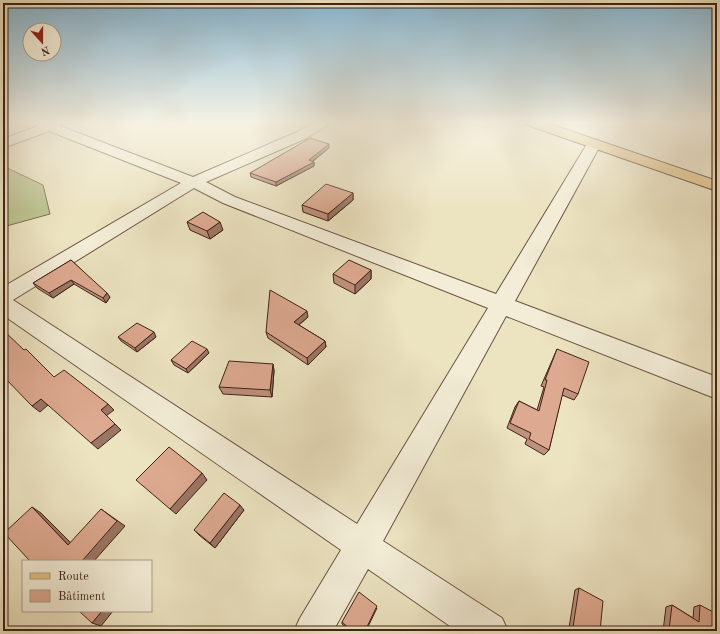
<svg xmlns="http://www.w3.org/2000/svg" width="720" height="634" font-family="'Old Standard TT',serif">
  <style>
    .green { fill: #bcc390; stroke: #7e7354 }
    .lines { fill: none; stroke-linecap: round; stroke-linejoin: round }
    .street-casing { stroke: #6c5342; stroke-width: 2 }
    .primary-casing { stroke: #412317; stroke-width: 2 }
    .street { fill: #f3edd7; fill-rule: evenodd }
    .primary { fill: #e6c280; fill-rule: evenodd }
    .wall { fill: #be917c; stroke: #412317 }
    .shaded-wall { fill: #9b7665; stroke: #412317 }
    .building { fill: #dda990; stroke: #412317 }
  </style>
  <rect width="100%" height="100%" fill="#ece3c1"/>
  <filter id="stains"><feTurbulence type="fractalNoise" baseFrequency=".005" numOctaves="4"/><feColorMatrix values="0 0 0 0 .2 0 0 0 0 .09 0 0 0 0 .02 0 0 0 .5 -.17"/></filter>
  <radialGradient id="worn" r=".72"><stop offset=".6" stop-color="#630" stop-opacity="0"/><stop offset="1" stop-color="#630" stop-opacity=".3"/></radialGradient>
  <polygon class="green" points="3,166 43,185 50,214 3,227"/>
  <g class="lines">
    <defs>
      <path id="street" d="M32 122H60L61 124 60 126 193 177 297 132 316 122H332L307 138 206 182 235 197 496 294 587 144 589 141H599L601 144 515 301 717 377V399L506 316 383 541 502 618 508 631H457L368 569 333 631H294L300 618 341 550 3 315V287L181 183 49 131 3 148V139L38 126ZM194 188 223 203 488 308 357 524 13 300Z"/>
      <polygon id="primary" points="525,122 544,122 717,181 717,191 527,125"/>
    </defs>
    <use href="#street" class="street-casing"/>
    <use href="#primary" class="primary-casing"/>
    <use href="#street" class="street"/>
    <use href="#primary" class="primary"/>
  </g>
  <g class="wall">
    <polygon points="329,148 312,162 314,162 314,166 276,186 251,177 250,173"/>
    <polygon points="353,193 353,200 328,221 303,212 302,205"/>
    <polygon points="187,222 223,230 210,239 190,230"/>
    <polygon points="71,260 110,297 106,303 74,284 53,298 37,288 33,283"/>
    <polygon points="371,270 371,279 355,294 334,283 333,274"/>
    <polygon points="308,317 299,325 325,341 326,347 308,365 268,338 266,332"/>
    <polygon points="118,337 156,337 137,352 121,341"/>
    <polygon points="557,349 578,394 574,400 562,395 549,450 544,455 525,444 527,439 507,428 515,407 519,401 537,410 544,387 541,386 554,356"/>
    <polygon points="209,353 188,373 174,365 171,360"/>
    <polygon points="273,364 274,371 272,397 223,394 219,387"/>
    <polygon points="244,510 215,548 199,535 194,530"/>
    <polygon points="579,588 600,631 574,631 569,628 575,590"/>
    <polygon points="672,605 693,618 694,607 700,605 717,631 663,631 666,607"/>
    <polygon points="377,608 366,631 351,631 342,624 342,622"/>
  </g>
  <g class="shaded-wall">
    <polygon points="329,144 329,148 309,164 309,160"/>
    <polygon points="314,162 314,166 276,186 276,182"/>
    <polygon points="353,193 353,200 328,221 328,214"/>
    <polygon points="220,222 223,230 210,239 207,231"/>
    <polygon points="371,270 371,279 355,294 355,285"/>
    <polygon points="71,280 74,284 53,298 49,293"/>
    <polygon points="107,293 110,297 106,303 103,298"/>
    <polygon points="307,311 308,317 295,328 294,322"/>
    <polygon points="154,332 156,337 137,352 135,348"/>
    <polygon points="325,341 326,347 308,365 307,358"/>
    <polygon points="207,349 209,353 188,373 186,369"/>
    <polygon points="273,364 274,371 272,397 270,390"/>
    <polygon points="41,399 48,405 40,412 32,406"/>
    <polygon points="108,404 114,410 106,416 101,410"/>
    <polygon points="115,424 121,430 98,449 91,443"/>
    <polygon points="202,473 207,480 176,514 170,509"/>
    <polygon points="240,505 244,510 215,548 210,543"/>
    <polygon points="32,507 41,513 77,549 68,545"/>
    <polygon points="101,509 125,526 94,561 82,561"/>
    <polygon points="102,611 113,611 101,626 92,623"/>
  </g>
  <g class="building">
    <polygon points="310,138 329,144 309,160 314,162 276,182 250,173"/>
    <polygon points="326,184 353,193 328,214 302,205"/>
    <polygon points="203,212 220,222 207,231 187,222"/>
    <polygon points="71,260 107,293 103,298 71,280 49,293 33,283"/>
    <polygon points="349,260 371,270 355,285 333,274"/>
    <polygon points="270,290 307,311 294,322 325,341 307,358 266,332"/>
    <polygon points="137,323 154,332 135,348 118,337"/>
    <polygon points="3,330 24,350 26,349 54,377 64,370 108,404 101,410 115,424 91,443 41,399 32,406 3,376"/>
    <polygon points="192,341 207,349 186,369 171,360"/>
    <polygon points="557,349 589,362 578,394 564,388 549,450 529,439 531,433 510,423 519,401 539,411 547,380 545,380"/>
    <polygon points="229,361 273,364 270,390 219,387"/>
    <polygon points="169,447 202,473 170,509 136,480"/>
    <polygon points="224,493 240,505 210,543 194,530"/>
    <polygon points="32,507 68,545 101,509 117,521 82,561 30,561 4,533"/>
    <polygon points="579,588 603,601 600,631 580,631 573,627"/>
    <polygon points="359,592 377,606 365,631 352,631 342,622"/>
    <polygon points="672,605 699,622 700,605 717,614 717,631 671,631 669,630"/>
    <polygon points="79,611 102,611 92,623"/>
  </g>
  <linearGradient id="sky" x2="0" y2="1"><stop stop-color="#88b8d4"/><stop offset="0.58" stop-color="#f6f2e3"/><stop offset="1" stop-color="#f6f2e3" stop-opacity="0"/></linearGradient>
  <rect width="720" height="211" fill="url(#sky)"/>
  <rect width="720" height="634" fill="none" stroke="#ece3c1" stroke-width="16"/>
  <rect x="4" y="4" width="712" height="626" fill="none" stroke="#412317" stroke-width="2"/>
  <rect x="8" y="8" width="704" height="618" fill="none" stroke="#412317"/>
  <rect x="22" y="560" width="130" height="52" fill="#f3edd7" stroke="#ac9c8a"/>
  <rect x="30" y="573" width="20" height="6" fill="#e6c280" stroke="#ac9c8a"/>
  <text x="58" y="580" font-size="12" fill="#412317">Route</text>
  <rect x="30" y="590" width="20" height="12" fill="#dda990" stroke="#ac9c8a"/>
  <text x="58" y="600" font-size="12" fill="#412317">Bâtiment</text>
  <g transform="translate(42 42) rotate(159)"><circle r="19" fill="#f3edd7" stroke="#ac9c8a"/>
  <path d="M0-3L7 15L0 10L-7 15Z" fill="#8f2418"/>
  <text y="-6" font-size="11" font-weight="bold" text-anchor="middle" fill="#412317">N</text>
  </g>
  <rect width="100%" height="100%" filter="url(#stains)"/>
  <rect width="100%" height="100%" fill="url(#worn)"/>
</svg>
